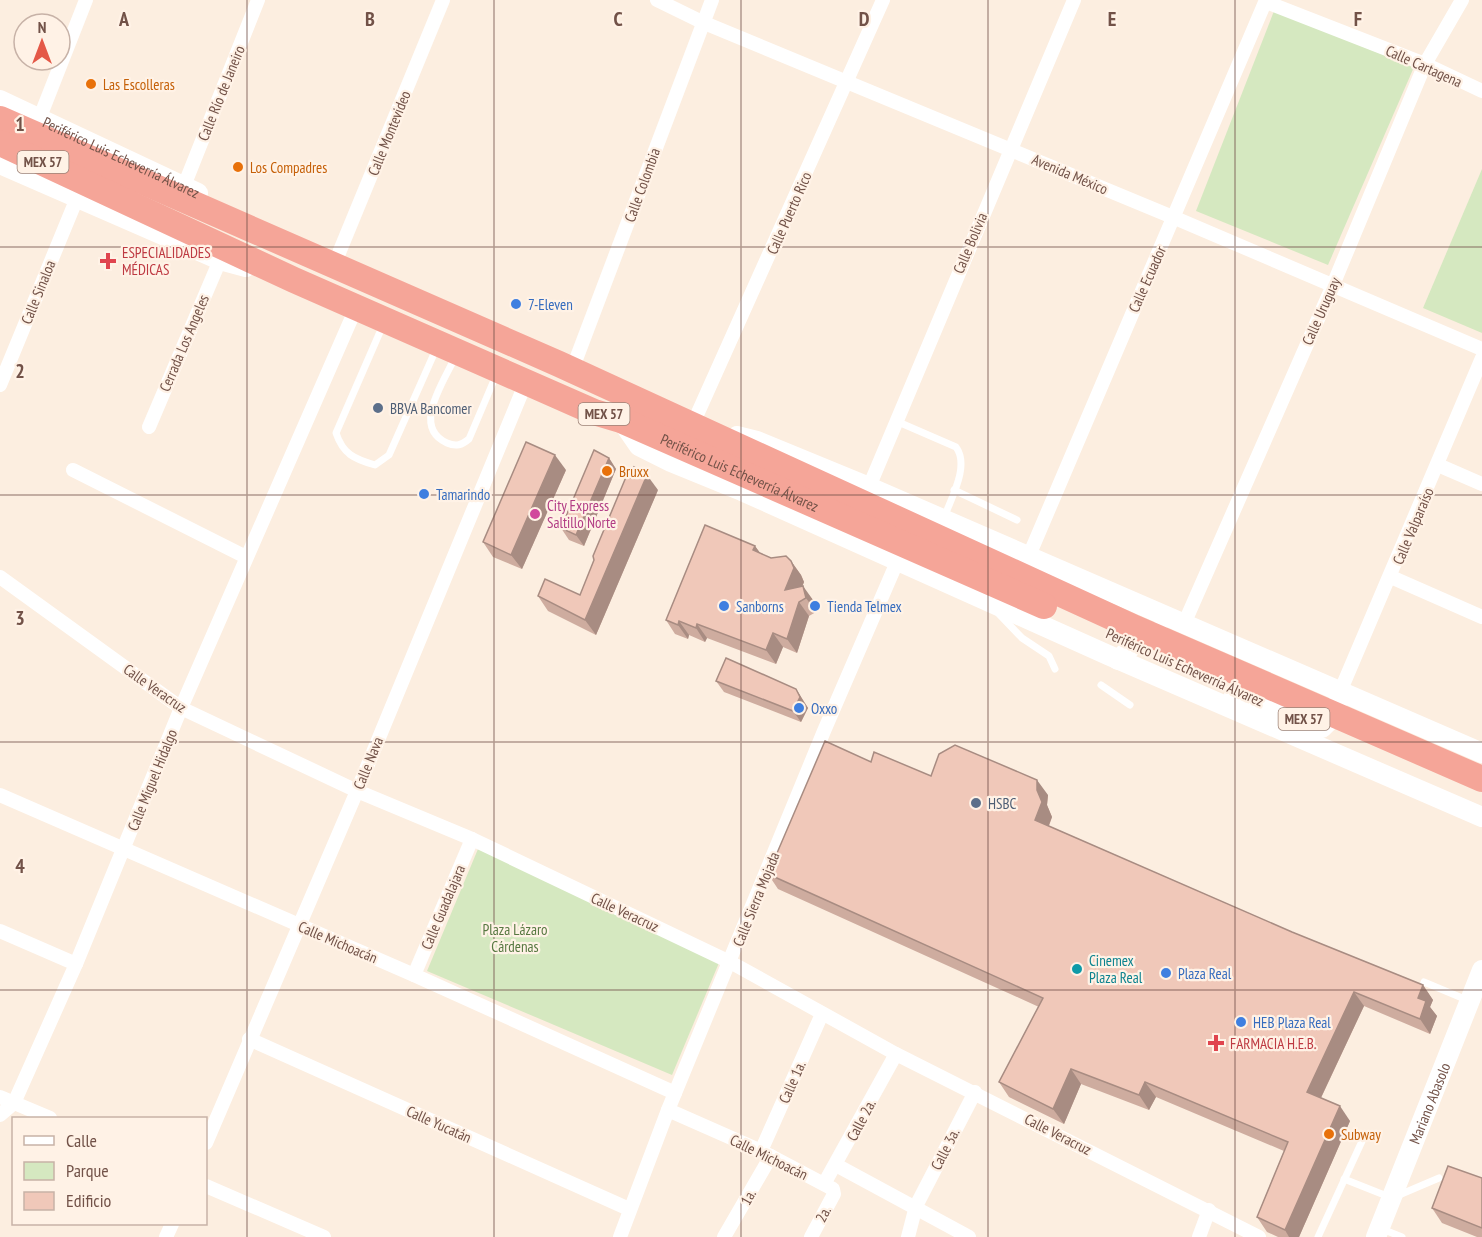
<svg xmlns="http://www.w3.org/2000/svg" width="1482" height="1237" font-family="'PT Sans Narrow',sans-serif">
  <style>
    .green { fill: #d5e8c0 }
    .lines { fill: none; stroke-linecap: round; stroke-linejoin: round }
    .lane { stroke: #fff; stroke-width: 7 }
    .street { stroke: #fff; stroke-width: 14 }
    .secondary { stroke: #fff; stroke-width: 20 }
    .highway { stroke: #f5a598; stroke-width: 26 }
    .wall { fill: #ceac9f }
    .shaded-wall { fill: #a88c82 }
    .building { fill: #f0c8b9; stroke: #a88c82; stroke-width: 1.5 }
    .grid { fill: none; stroke: #725248; stroke-width: 1.5; stroke-opacity: 0.55 }
    .food-dot { fill: #e8710a; stroke: #fff2e6; stroke-width: 2 }
    .health-dot { fill: #e0444e; stroke: #fff2e6; stroke-width: 2 }
    .shop-dot { fill: #3f7fe0; stroke: #fff2e6; stroke-width: 2 }
    .service-dot { fill: #5c6f8a; stroke: #fff2e6; stroke-width: 2 }
    .hotel-dot { fill: #d1479c; stroke: #fff2e6; stroke-width: 2 }
    .culture-dot { fill: #0f9aa8; stroke: #fff2e6; stroke-width: 2 }
    .labels { text-anchor: middle; dominant-baseline: central; stroke-width: 4.5; stroke-linejoin: round; paint-order: stroke }
    .shield { fill: #fff2e6; stroke: #9c8277; stroke-width: 1.5 }
    .shield-label { font-size: 14px; font-weight: bold; fill: #725248 }
    .street-label { font-size: 15px; fill: #725248; stroke: #fff2e6 }
    .food-label { font-size: 15px; fill: #c56008; stroke: #fff2e6; text-anchor: start }
    .health-label { font-size: 15px; fill: #be3a42; stroke: #fff2e6; text-anchor: start }
    .shop-label { font-size: 15px; fill: #366cbe; stroke: #fff2e6; text-anchor: start }
    .service-label { font-size: 15px; fill: #4e5e75; stroke: #fff2e6; text-anchor: start }
    .hotel-label { font-size: 15px; fill: #b23c85; stroke: #fff2e6; text-anchor: start }
    .park-label { font-size: 15px; fill: #577841; stroke: #fff2e6 }
    .culture-label { font-size: 15px; fill: #0d838f; stroke: #fff2e6; text-anchor: start }
    .grid-label { font-size: 20px; text-anchor: middle; font-weight: bold; fill: #725248; stroke: #fff2e6; stroke-width: 4.5; stroke-linejoin: round; paint-order: stroke }
  </style>
  <rect width="100%" height="100%" fill="#fceee0"/>
  <g class="green">
    <polygon points="1274,11 1414,67 1328,265 1196,211"/>
    <polygon points="1482,169 1482,333 1423,308"/>
    <polygon points="478,849 721,958 672,1075 427,971"/>
  </g>
  <g class="lines">
    <g class="lane">
      <path d="M383 325 336 433C343 454 354 459 375 465L389 455 437 347"/>
      <path d="M455 357C444 382 411 427 447 443 456 447 462 445 469 439L497 373"/>
      <path d="M896 421 956 447C970 466 951 498 944 518"/>
      <polyline points="954,490 1017,520"/>
      <polyline points="999,614 1022,638 1049,656 1055,669"/>
      <polyline points="1101,685 1130,705"/>
      <polyline points="1424,982 1467,1000"/>
      <polyline points="1344,1179 1392,1198 1439,1178"/>
      <polyline points="1382,1229 1402,1237"/>
      <polyline points="1318,1237 1363,1139"/>
    </g>
    <g class="street">
      <polyline points="657,0 702,22 1175,218 1482,349"/>
      <polyline points="1266,2 1425,64 1482,91"/>
      <polyline points="40,117 86,0"/>
      <polyline points="184,186 258,0"/>
      <polyline points="334,265 443,0"/>
      <polyline points="572,370 712,0"/>
      <polyline points="0,385 77,198"/>
      <polyline points="692,426 883,0"/>
      <polyline points="149,427 220,260"/>
      <polyline points="1438,465 1482,484"/>
      <polyline points="73,470 246,557"/>
      <polyline points="869,487 1074,0"/>
      <polyline points="1028,558 1266,0"/>
      <polyline points="0,577 181,708 357,791 472,839 730,962 896,1054 1259,1237"/>
      <polyline points="1391,577 1482,617"/>
      <polyline points="1184,624 1333,285 1425,64 1462,0"/>
      <polyline points="1340,692 1482,358"/>
      <polyline points="0,795 414,975 675,1093"/>
      <polyline points="0,931 76,964"/>
      <polyline points="414,975 472,839"/>
      <polyline points="249,1039 629,1209"/>
      <polyline points="0,1097 50,1118"/>
      <polyline points="668,1110 761,1151 833,1189 834,1194 811,1237"/>
      <polyline points="0,1115 14,1103 76,964 181,708 356,308"/>
      <polyline points="206,1143 357,791 526,382"/>
      <polyline points="761,1151 822,1014"/>
      <polyline points="836,1165 969,1237"/>
      <polyline points="824,1184 896,1054"/>
      <polyline points="206,1186 324,1237"/>
      <polyline points="166,1237 172,1224"/>
      <polyline points="620,1237 668,1110 824,731 897,562"/>
      <polyline points="724,1237 771,1156"/>
      <polyline points="908,1237 916,1206 975,1092"/>
      <polyline points="1199,1237 1209,1210"/>
    </g>
    <g class="secondary">
      <path id="s1" d="M0 100 198 193"/>
      <polyline points="0,164 220,260 246,267"/>
      <polyline points="621,420 639,446 671,462 742,491 1108,655 1482,817"/>
      <polyline points="737,436 757,441 869,487 1482,753"/>
      <polyline points="1118,660 1142,637 1158,631"/>
      <polyline points="1234,696 1322,728 1328,722 1337,703"/>
      <path id="s2" d="M1376 1237 1482 970"/>
    </g>
    <g class="highway">
      <polyline points="0,119 559,364 1133,627 1482,779"/>
      <path id="s3" d="M0 143 294 280 594 412 621 420 1044 606"/>
    </g>
  </g>
  <g class="wall">
    <polygon points="609,458 616,469 584,546 569,540 561,528"/>
    <polygon points="566,470 522,569 493,557 483,542"/>
    <polygon points="658,490 596,635 548,611 538,596 580,595"/>
    <polygon points="755,546 760,553 771,558 791,561 801,575 804,582 802,587 813,600 816,612 809,616 797,653 783,647 776,664 707,638 705,642 689,635 688,639 675,634 666,620"/>
    <polygon points="716,681 796,689 808,708 801,722 724,692"/>
    <polygon points="871,762 931,776 1048,795 1047,805 1052,817 1049,826 1292,932 1423,985 1433,1000 1430,1007 1437,1016 1430,1034 1364,1006 1321,1098 1350,1121 1299,1237 1278,1237 1267,1232 1257,1217 1284,1151 1156,1097 1149,1110 1081,1084 1064,1124 1009,1097 999,1082 1039,1007 778,889 768,874"/>
    <polygon points="1482,1178 1482,1237 1477,1237 1442,1223 1432,1208"/>
  </g>
  <g class="shaded-wall">
    <polygon points="555,455 566,470 522,569 511,555"/>
    <polygon points="609,458 616,469 584,546 576,535"/>
    <polygon points="647,475 658,490 596,635 585,620"/>
    <polygon points="755,546 765,560 753,550"/>
    <polygon points="791,561 801,575 804,582 795,604 785,590"/>
    <polygon points="803,586 813,600 816,612 806,598"/>
    <polygon points="799,602 809,616 797,653 787,639"/>
    <polygon points="679,621 689,635 688,639 678,625"/>
    <polygon points="697,624 707,638 705,642 696,628"/>
    <polygon points="773,633 783,647 776,664 766,650"/>
    <polygon points="796,689 808,708 801,722 793,711"/>
    <polygon points="1037,780 1048,795 1047,805 1052,817 1045,835 1035,820"/>
    <polygon points="1423,985 1433,1000 1430,1007 1437,1016 1430,1034 1420,1019 1418,998"/>
    <polygon points="1354,992 1364,1006 1317,1106 1307,1092"/>
    <polygon points="1071,1069 1081,1084 1064,1124 1053,1109"/>
    <polygon points="1145,1082 1156,1097 1149,1110 1139,1095"/>
    <polygon points="1340,1106 1350,1121 1299,1237 1289,1237 1285,1230"/>
  </g>
  <g class="building">
    <polygon points="526,442 555,455 511,555 483,542"/>
    <polygon points="594,450 609,458 576,535 561,528"/>
    <polygon points="634,467 647,475 585,620 538,596 545,579 580,595 594,560 593,556 626,477 631,478"/>
    <polygon points="705,525 755,546 753,550 771,558 786,556 791,561 794,568 785,590 803,586 806,598 799,602 787,639 773,633 766,650 697,624 696,628 679,621 678,625 666,620"/>
    <polygon points="726,658 796,689 800,697 793,711 716,681"/>
    <polygon points="825,741 871,762 874,752 931,776 939,754 955,745 1037,780 1037,790 1042,802 1035,820 1292,932 1423,985 1418,998 1426,1001 1420,1019 1354,992 1307,1092 1340,1106 1285,1230 1257,1217 1288,1142 1145,1082 1139,1095 1071,1069 1053,1109 999,1082 1043,998 768,874"/>
    <polygon points="1448,1166 1482,1178 1482,1228 1432,1208"/>
  </g>
  <path class="grid" d="M247 0V1237M494 0V1237M741 0V1237M988 0V1237M1235 0V1237M0 247H1482M0 495H1482M0 742H1482M0 990H1482"/>
  <g class="food-dot">
    <circle cx="91" cy="84" r="6"/>
    <circle cx="238" cy="167" r="6"/>
    <circle cx="607" cy="471" r="6"/>
    <circle cx="1329" cy="1134" r="6"/>
  </g>
  <g class="health-dot">
    <path d="M105 252h6v6h6v6h-6v6h-6v-6h-6v-6h6z"/>
    <path d="M1213 1034h6v6h6v6h-6v6h-6v-6h-6v-6h6z"/>
  </g>
  <g class="shop-dot">
    <circle cx="516" cy="304" r="6"/>
    <circle cx="424" cy="494" r="6"/>
    <circle cx="724" cy="606" r="6"/>
    <circle cx="815" cy="606" r="6"/>
    <circle cx="799" cy="708" r="6"/>
    <circle cx="1166" cy="973" r="6"/>
    <circle cx="1241" cy="1022" r="6"/>
  </g>
  <g class="service-dot">
    <circle cx="378" cy="408" r="6"/>
    <circle cx="976" cy="803" r="6"/>
  </g>
  <circle class="hotel-dot" cx="535" cy="514" r="6"/>
  <circle class="culture-dot" cx="1077" cy="969" r="6"/>
  <g class="labels">
    <g class="shield">
      <rect x="17.5" y="151" width="51" height="22" rx="4.5"/>
      <rect x="578.5" y="403" width="51" height="22" rx="4.5"/>
      <rect x="1278.5" y="708" width="51" height="22" rx="4.5"/>
    </g>
    <g class="shield-label">
      <text x="43" y="162">MEX 57</text>
      <text x="604" y="414">MEX 57</text>
      <text x="1304" y="719">MEX 57</text>
    </g>
    <g class="street-label">
      <text transform="translate(1424 66) rotate(24)">Calle Cartagena</text>
      <text transform="translate(221 93) rotate(-68)">Calle Río de Janeiro</text>
      <text transform="translate(389 133) rotate(-68)">Calle Montevideo</text>
      <text stroke="none"><textPath href="#s1" startOffset="134">Periférico Luis Echeverría Álvarez</textPath></text>
      <text transform="translate(1070 174) rotate(23)">Avenida México</text>
      <text transform="translate(642 185) rotate(-70)">Calle Colombia</text>
      <text transform="translate(789 213) rotate(-66)">Calle Puerto Rico</text>
      <text transform="translate(970 243) rotate(-67)">Calle Bolivia</text>
      <text transform="translate(1147 279) rotate(-66)">Calle Ecuador</text>
      <text transform="translate(38 292) rotate(-68)">Calle Sinaloa</text>
      <text transform="translate(1321 311) rotate(-66)">Calle Uruguay</text>
      <text transform="translate(184 343) rotate(-67)">Cerrada Los Angeles</text>
      <text stroke="none"><textPath href="#s3" startOffset="810">Periférico Luis Echeverría Álvarez</textPath></text>
      <text transform="translate(1413 526) rotate(-67)">Calle Valparaíso</text>
      <text transform="translate(1185 667) rotate(24)">Periférico Luis Echeverría Álvarez</text>
      <text transform="translate(155 688) rotate(35)">Calle Veracruz</text>
      <text transform="translate(368 763) rotate(-68)">Calle Nava</text>
      <text transform="translate(152 780) rotate(-68)">Calle Miguel Hidalgo</text>
      <text transform="translate(756 899) rotate(-68)">Calle Sierra Mojada</text>
      <text transform="translate(443 907) rotate(-67)">Calle Guadalajara</text>
      <text transform="translate(625 912) rotate(25)">Calle Veracruz</text>
      <text transform="translate(338 942) rotate(23)">Calle Michoacán</text>
      <text transform="translate(792 1082) rotate(-66)">Calle 1a.</text>
      <text stroke="none"><textPath href="#s2" startOffset="144">Mariano Abasolo</textPath></text>
      <text transform="translate(861 1120) rotate(-62)">Calle 2a.</text>
      <text transform="translate(439 1124) rotate(24)">Calle Yucatán</text>
      <text transform="translate(1058 1134) rotate(27)">Calle Veracruz</text>
      <text transform="translate(945 1149) rotate(-63)">Calle 3a.</text>
      <text transform="translate(769 1157) rotate(26)">Calle Michoacán</text>
      <text transform="translate(748 1197) rotate(-60)">1a.</text>
      <text transform="translate(823 1214) rotate(-62)">2a.</text>
    </g>
    <g class="food-label">
      <text x="103" y="84">Las Escolleras</text>
      <text x="250" y="167">Los Compadres</text>
      <text x="619" y="471">Bruxx</text>
      <text x="1341" y="1134">Subway</text>
    </g>
    <g class="health-label">
      <text x="122" y="252">ESPECIALIDADES<tspan x="122" dy="17">MÉDICAS</tspan></text>
      <text x="1230" y="1043">FARMACIA H.E.B.</text>
    </g>
    <g class="shop-label">
      <text x="528" y="304">7-Eleven</text>
      <text x="436" y="494">Tamarindo</text>
      <text x="736" y="606">Sanborns</text>
      <text x="827" y="606">Tienda Telmex</text>
      <text x="811" y="708">Oxxo</text>
      <text x="1178" y="973">Plaza Real</text>
      <text x="1253" y="1022">HEB Plaza Real</text>
    </g>
    <g class="service-label">
      <text x="390" y="408">BBVA Bancomer</text>
      <text x="988" y="803">HSBC</text>
    </g>
    <g class="hotel-label">
      <text x="547" y="505">City Express<tspan x="547" dy="17">Saltillo Norte</tspan></text>
    </g>
    <g class="park-label">
      <text x="515" y="929">Plaza Lázaro<tspan x="515" dy="17">Cárdenas</tspan></text>
    </g>
    <g class="culture-label">
      <text x="1089" y="960">Cinemex<tspan x="1089" dy="17">Plaza Real</tspan></text>
    </g>
  </g>
  <g class="grid-label">
    <text x="124" y="26">A</text>
    <text x="370" y="26">B</text>
    <text x="618" y="26">C</text>
    <text x="864" y="26">D</text>
    <text x="1112" y="26">E</text>
    <text x="1358" y="26">F</text>
    <text x="20" y="131">1</text>
    <text x="20" y="378">2</text>
    <text x="20" y="625">3</text>
    <text x="20" y="873">4</text>
  </g>
  <rect x="12" y="1117" width="195" height="108" fill="#fff2e6" stroke="#c7b2a7" stroke-width="1.5"/>
  <rect x="24" y="1136" width="30" height="9" fill="#ffffff" stroke="#c7b2a7" stroke-width="1.5"/>
  <text x="66" y="1147" font-size="18" fill="#725248">Calle</text>
  <rect x="24" y="1162" width="30" height="18" fill="#d5e8c0" stroke="#c7b2a7" stroke-width="1.5"/>
  <text x="66" y="1177" font-size="18" fill="#725248">Parque</text>
  <rect x="24" y="1192" width="30" height="18" fill="#f0c8b9" stroke="#c7b2a7" stroke-width="1.5"/>
  <text x="66" y="1207" font-size="18" fill="#725248">Edificio</text>
  <g transform="translate(42 42)"><circle r="28" fill="#fff2e6" stroke="#c7b2a7" stroke-width="1.5"/>
  <path d="M0-4.5L10 22L0 15L-10 22Z" fill="#e45847"/>
  <text y="-9" font-size="16" font-weight="bold" text-anchor="middle" fill="#725248">N</text>
  </g>
</svg>
